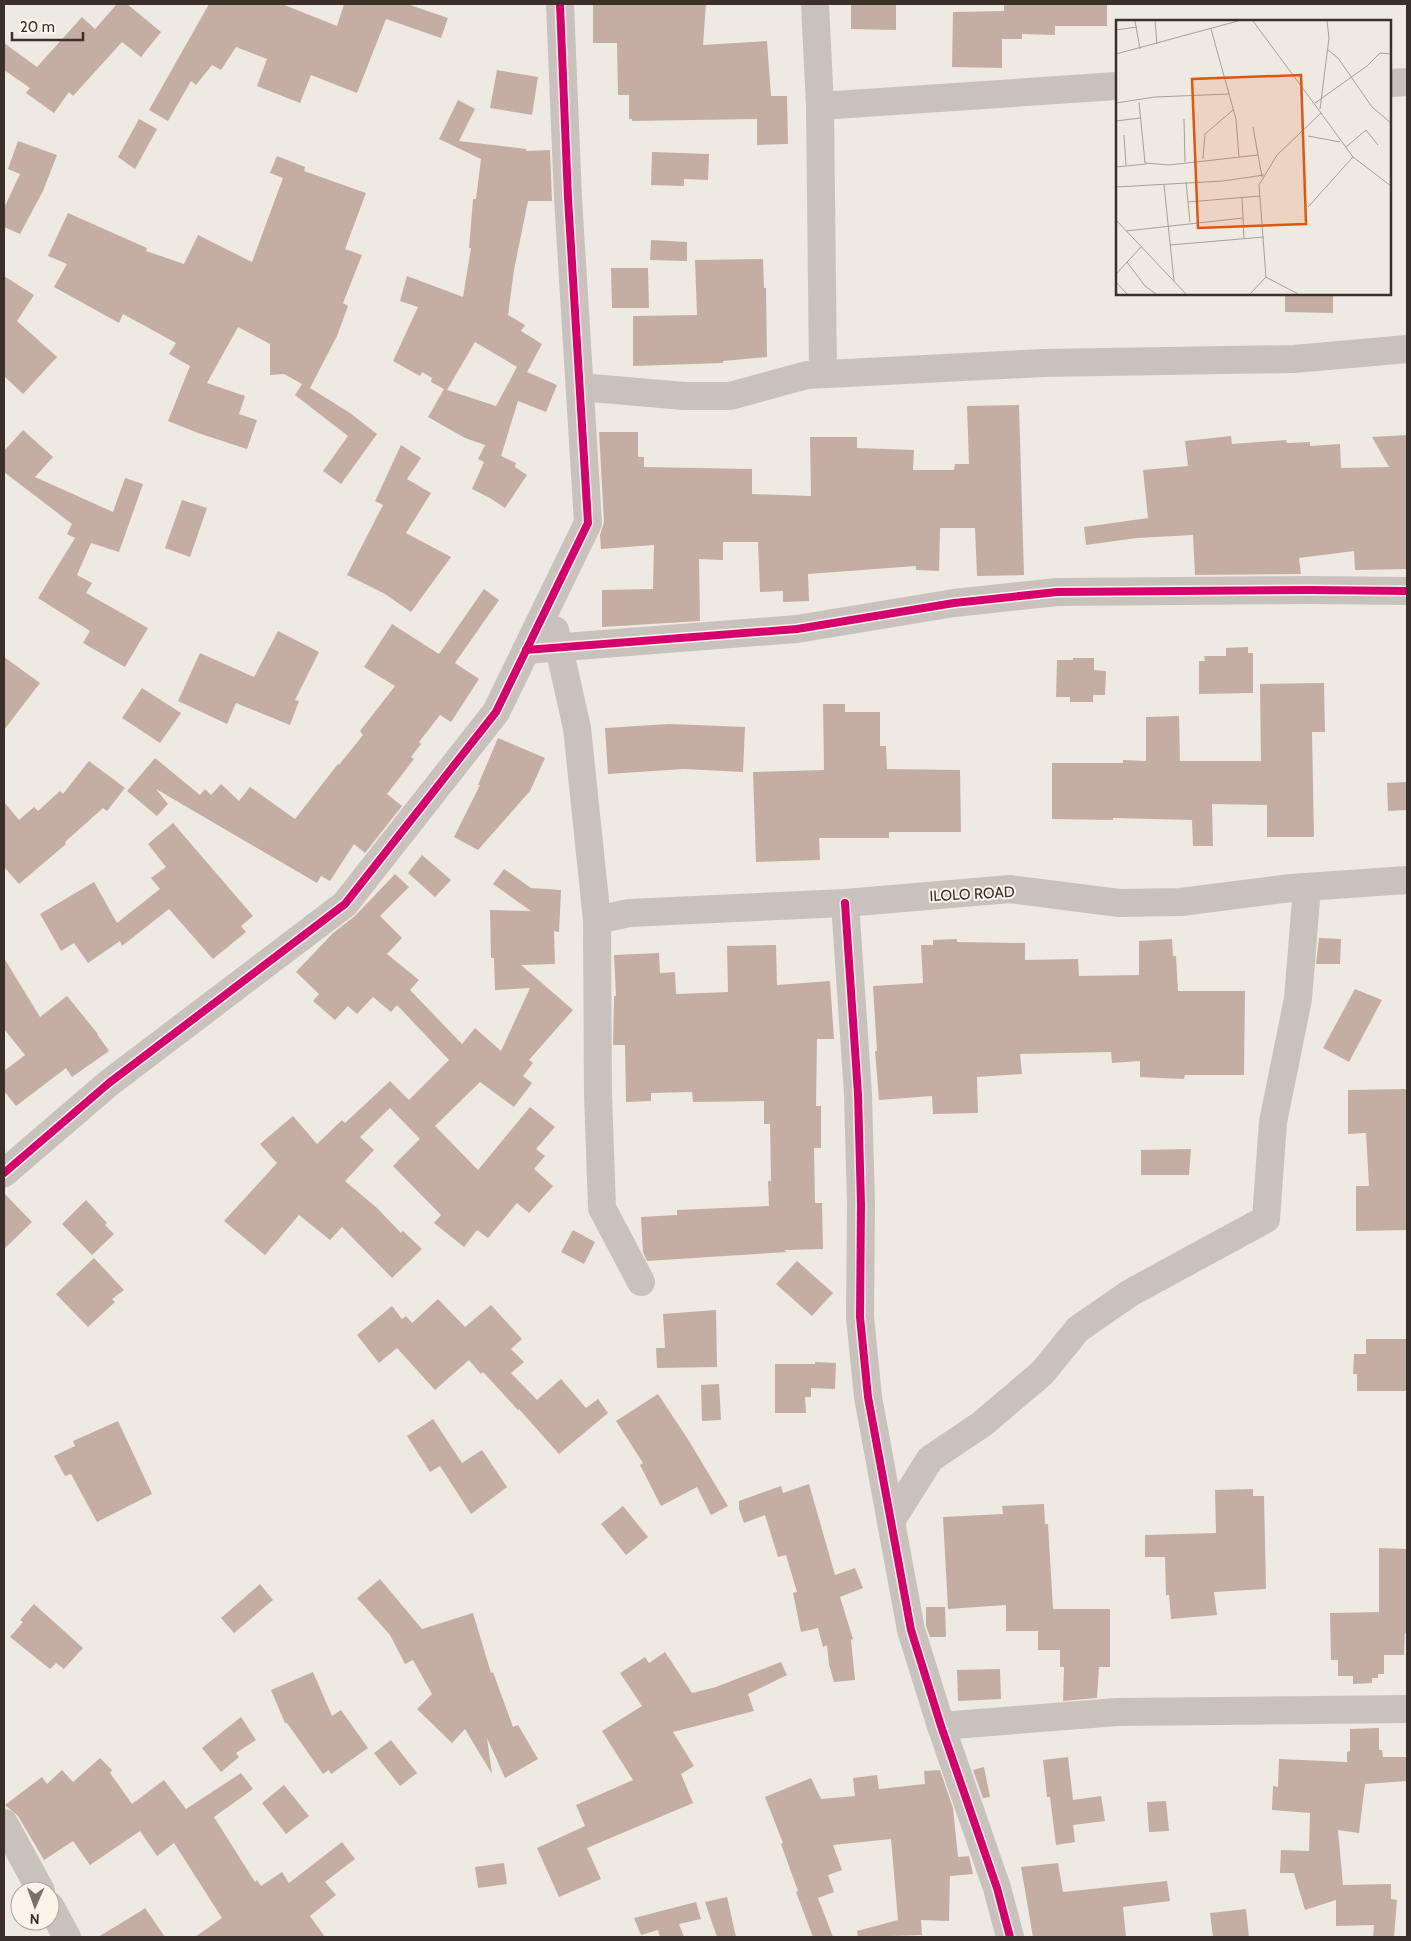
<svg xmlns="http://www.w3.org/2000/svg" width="1411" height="1941" font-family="Cabin,sans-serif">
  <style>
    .building { fill: #c4aea4; fill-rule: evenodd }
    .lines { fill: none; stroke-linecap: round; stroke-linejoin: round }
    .street { stroke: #c9c2bc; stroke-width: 28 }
    .cycleway-casing { stroke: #fbf4eb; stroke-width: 11 }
    .cycleway { stroke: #d6006c; stroke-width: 8 }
    .labels { text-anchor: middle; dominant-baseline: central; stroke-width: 4; stroke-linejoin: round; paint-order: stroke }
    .street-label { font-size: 15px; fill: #3a2f29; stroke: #fbf4eb }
    .inset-road { fill: none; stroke: #a79f99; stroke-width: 1 }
    .view { fill: #df570d; fill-opacity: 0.15; stroke: #df570d; stroke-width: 2.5 }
    .inset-edge { fill: none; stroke: #3a2f29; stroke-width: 2.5 }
  </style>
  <rect width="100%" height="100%" fill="#efe9e3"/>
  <g class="building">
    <polygon points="117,4 127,4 161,32 141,57 122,42 73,96 69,92 54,113 26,93 30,88 4,70 4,43 37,67 82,17 95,29"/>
    <polygon points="209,4 282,4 337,26 344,4 407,4 448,18 441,38 386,19 357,93 311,75 300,103 257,86 267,59 236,47 221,70 212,65 196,85 191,81 168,121 149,110"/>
    <polygon points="593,4 706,4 703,45 767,41 771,96 787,96 788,144 757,145 757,119 632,121 632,119 629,119 629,95 618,95 617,43 593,43"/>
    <polygon points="851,4 896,4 896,30 851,29"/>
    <polygon points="1004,4 1107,4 1107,26 1055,26 1055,35 1022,34 1022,39 1002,39 1002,68 952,67 953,12 1004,11"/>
    <polygon points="497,70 538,77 532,115 490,108"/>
    <path d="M458 100 475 109 459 141 526 149V151L550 150 552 201H528L514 270 508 315 525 325 521 331 542 344 527 372 557 385 546 412 518 401 501 456 516 463 515 467 527 475 505 508 490 498 472 489 484 462 478 459 485 445 465 438 428 417 444 389 431 382 432 378 422 372 420 376 393 361 418 307 400 301 407 276 463 297 471 248H469L473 199H476L481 159 439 139ZM475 342 517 367 496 406 447 390Z"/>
    <polygon points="139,119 157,129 135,169 118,157"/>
    <polygon points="18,141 57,155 43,191 20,234 4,227 4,208 20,174 8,169"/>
    <polygon points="652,152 709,154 708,180 684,179 684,186 651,185"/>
    <polygon points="277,156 305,167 304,171 366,193 345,249 362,255 343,303 348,306 337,336 310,388 350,413 377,434 341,484 323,471 348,436 295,395 302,384 284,374 270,375 270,344 238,327 207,383 245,396 239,414 257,420 247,449 198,433 168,421 190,366 169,354 176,343 123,314 119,323 54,287 67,264 48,256 68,213 147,248 146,251 184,264 198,235 252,262 283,178 270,173"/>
    <polygon points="651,240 687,242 687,261 650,260"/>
    <polygon points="763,259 764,288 766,288 767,357 723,361 723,363 633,366 633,316 697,315 695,260"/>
    <polygon points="611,268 648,268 649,308 612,308"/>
    <polygon points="4,276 34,295 17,321 57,357 23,394 4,376"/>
    <polygon points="1285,294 1333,294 1333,313 1285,312"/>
    <polygon points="1019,405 1024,575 977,576 975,528 940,528 939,571 916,570 916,566 808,574 809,601 783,602 783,591 760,592 758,542 723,542 723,560 699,559 700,621 602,627 602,590 653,589 654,545 601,549 600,535 604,522 599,432 638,432 638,457 644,457 644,467 752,469 752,494 811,496 810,437 857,437 857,448 914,450 913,470 954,470 955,464 969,464 967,406"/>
    <polygon points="23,430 53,457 35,477 113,512 125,478 143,484 119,552 91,543 77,575 92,583 86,593 148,628 125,667 83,643 90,631 38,598 75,538 67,534 72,524 4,472 4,451"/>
    <polygon points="1407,435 1407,569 1355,570 1354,551 1299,558 1301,574 1195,575 1193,535 1137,538 1086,545 1084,527 1148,518 1143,470 1188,466 1185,441 1231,436 1232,444 1286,440 1287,443 1310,442 1310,446 1340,444 1341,468 1389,467 1372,437"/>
    <polygon points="401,445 421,458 407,479 431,493 406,533 451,557 411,612 385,594 347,575 383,505 375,501"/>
    <polygon points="182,500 207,508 190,557 165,548"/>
    <polygon points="484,589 499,600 455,663 479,679 451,722 440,715 419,742 421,744 411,757 414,759 387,794 402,806 365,853 354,844 330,881 321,876 317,883 156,789 168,804 157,816 127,791 155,758 200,795 205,789 211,795 221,784 239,801 250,787 295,819 338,764 339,765 363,735 360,731 395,686 364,667 392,624 439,654"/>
    <polygon points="278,631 319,652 295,700 299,701 290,725 236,703 227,724 178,701 200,653 254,677"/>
    <polygon points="1248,647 1248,653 1253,653 1253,693 1199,694 1199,661 1205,661 1204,656 1226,656 1226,648"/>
    <polygon points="4,657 40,683 4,730"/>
    <polygon points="1073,658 1094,658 1094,670 1106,671 1105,695 1093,695 1093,702 1070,702 1070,697 1056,697 1057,660 1073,660"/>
    <polygon points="1324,683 1325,732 1312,732 1314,837 1267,837 1267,805 1212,804 1213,846 1193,846 1192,820 1113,818 1113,820 1052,819 1052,763 1123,763 1123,760 1146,761 1146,717 1179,716 1180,761 1261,761 1260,684"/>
    <polygon points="142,688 181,713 160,743 122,718"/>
    <polygon points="823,704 845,704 845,712 880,712 880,746 886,746 887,769 960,770 961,832 889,832 889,838 819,838 820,860 756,862 753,772 824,770"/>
    <polygon points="669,724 745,727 743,772 684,769 608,774 605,728"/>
    <polygon points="498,738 545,758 530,791 478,850 454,837 480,785 478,785"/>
    <polygon points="89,761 125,788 107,811 103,808 65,842 66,844 19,884 4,867 4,802 19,820 34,807 38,811 60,791 63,794"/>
    <polygon points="1407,782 1407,810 1388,811 1387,783"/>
    <polygon points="173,823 253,916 241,926 246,932 213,959 169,909 122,946 120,941 88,963 74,943 61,951 40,914 94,882 117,923 160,889 151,878 166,867 148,844"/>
    <polygon points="422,855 451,880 435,897 408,873"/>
    <polygon points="504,869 531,888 561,890 559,932 554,931 555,964 521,965 573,1010 529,1060 533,1063 523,1076 532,1083 514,1107 480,1082 435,1126 478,1170 530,1107 555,1127 536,1149 545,1156 534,1169 553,1186 529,1213 517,1203 488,1238 477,1230 464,1247 434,1223 441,1215 393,1166 420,1139 390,1108 360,1137 374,1150 345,1181 377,1208 401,1233 403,1231 422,1249 392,1278 342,1227 330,1240 299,1215 265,1255 224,1221 277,1163 260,1144 293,1116 317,1144 342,1120 345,1123 390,1081 409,1100 449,1060 397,1005 391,1012 373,997 357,1014 348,1006 335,1020 313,1001 319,994 296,972 333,933 355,916 395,874 409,887 380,916 402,938 387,954 419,980 410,990 462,1044 475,1028 501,1051 530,988 495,990 494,958 491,958 490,910 531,911 493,884"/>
    <polygon points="1319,938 1341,939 1340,964 1316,964"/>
    <polygon points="957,939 957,942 1025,943 1025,960 1078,959 1079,976 1139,975 1139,941 1172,939 1173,956 1176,956 1178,991 1245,991 1244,1075 1185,1075 1184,1079 1140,1077 1140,1061 1112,1063 1111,1052 1020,1054 1022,1074 977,1077 978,1113 933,1114 932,1096 879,1100 875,1051 877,1051 873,986 923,983 921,945 933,945 933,940"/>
    <polygon points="776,945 777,985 830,981 834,1039 817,1039 816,1106 821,1106 821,1148 814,1148 815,1203 822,1203 823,1249 784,1250 787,1252 647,1261 643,1252 641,1217 677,1215 677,1210 769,1206 768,1181 771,1181 770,1124 764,1124 764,1101 693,1102 692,1092 651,1093 651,1101 626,1102 625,1045 613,1045 614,996 616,996 614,955 659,953 660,973 675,972 676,994 728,992 727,946"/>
    <polygon points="4,958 40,1017 67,996 98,1034 97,1034 109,1051 72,1077 66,1068 16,1106 4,1091 4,1071 25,1055 4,1029"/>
    <polygon points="1355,989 1382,1000 1349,1062 1323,1048"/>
    <polygon points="1407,1089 1407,1230 1356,1231 1356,1186 1369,1186 1366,1133 1348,1134 1348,1090"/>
    <polygon points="1191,1149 1189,1175 1141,1175 1141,1150"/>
    <polygon points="4,1193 32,1222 4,1249"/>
    <polygon points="86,1200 107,1223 105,1225 114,1234 92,1255 62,1224"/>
    <polygon points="573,1230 595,1242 584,1264 561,1252"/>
    <polygon points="94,1258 124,1290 112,1299 115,1302 88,1327 56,1294"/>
    <polygon points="797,1261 833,1293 812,1316 776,1284"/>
    <polygon points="438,1299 465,1327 491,1305 522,1339 511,1349 524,1362 511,1373 537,1400 561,1379 586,1408 598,1399 608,1413 559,1454 519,1409 518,1410 483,1372 481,1374 469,1360 435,1390 397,1348 379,1363 357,1335 392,1306 402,1319 406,1316 412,1323"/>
    <polygon points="716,1310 717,1367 657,1368 656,1348 665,1348 663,1314"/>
    <polygon points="1366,1339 1407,1339 1407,1391 1357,1391 1357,1374 1353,1374 1354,1354 1366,1354"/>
    <polygon points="815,1362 836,1363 835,1389 811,1388 811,1397 805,1397 806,1413 775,1413 775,1364 815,1364"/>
    <polygon points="719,1384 721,1420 702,1421 701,1385"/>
    <polygon points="658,1394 689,1441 728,1506 711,1515 697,1487 661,1506 640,1465 643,1463 616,1421"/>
    <polygon points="433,1419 462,1463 482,1450 507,1487 471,1514 440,1466 430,1472 407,1436"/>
    <polygon points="118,1421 152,1494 97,1522 71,1474 65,1476 54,1456 75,1446 73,1441"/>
    <polygon points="809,1484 835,1575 855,1568 863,1588 840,1597 853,1639 851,1640 855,1680 834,1682 829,1665 827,1645 823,1647 818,1628 801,1632 793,1593 797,1592 786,1555 778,1557 765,1515 744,1523 739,1509 739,1501 781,1486 783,1493"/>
    <polygon points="1253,1489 1253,1496 1264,1496 1266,1589 1214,1592 1217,1615 1171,1619 1169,1595 1166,1595 1165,1557 1145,1557 1145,1535 1216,1533 1215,1490"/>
    <polygon points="1044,1504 1045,1524 1048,1524 1053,1609 1110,1609 1110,1667 1099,1667 1097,1698 1063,1701 1064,1667 1060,1667 1060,1650 1038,1650 1038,1631 1006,1631 1006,1605 948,1609 943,1517 1003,1514 1002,1506"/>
    <polygon points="623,1506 648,1537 626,1555 601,1524"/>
    <polygon points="1379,1548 1407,1549 1407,1634 1405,1633 1404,1655 1384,1655 1384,1674 1378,1674 1378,1678 1372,1678 1372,1683 1353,1684 1353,1676 1338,1676 1338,1660 1331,1660 1330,1613 1379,1612"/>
    <polygon points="380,1579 422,1629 473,1613 491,1673 493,1672 513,1727 518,1725 538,1759 505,1778 487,1738 492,1774 465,1729 452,1743 417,1709 432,1694 413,1660 405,1664 390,1635 357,1598"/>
    <polygon points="260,1584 273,1600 234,1633 221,1618"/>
    <polygon points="34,1604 83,1648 64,1669 56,1663 50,1669 10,1637 23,1622 20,1620"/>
    <polygon points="926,1607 945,1607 946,1637 930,1637 926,1626"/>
    <polygon points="665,1652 692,1693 716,1687 781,1662 787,1675 748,1694 754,1711 673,1732 694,1766 681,1774 693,1803 587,1848 601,1879 559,1897 537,1848 585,1826 576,1805 633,1780 602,1731 642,1706 620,1673 645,1657 649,1663"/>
    <polygon points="1000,1669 1001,1699 958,1701 957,1670"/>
    <polygon points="313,1672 332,1716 341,1710 368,1748 331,1774 329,1770 323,1774 287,1723 285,1723 271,1690"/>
    <polygon points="241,1717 256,1740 236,1753 239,1757 221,1772 202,1748"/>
    <polygon points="1379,1728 1379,1750 1382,1750 1383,1757 1407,1757 1407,1781 1365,1784 1359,1833 1338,1830 1343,1885 1391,1884 1391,1899 1397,1900 1394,1937 1373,1937 1374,1925 1336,1926 1336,1900 1305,1910 1294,1873 1280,1873 1281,1850 1309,1851 1310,1813 1272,1810 1273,1786 1278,1787 1279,1759 1347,1762 1347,1752 1350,1751 1350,1729"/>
    <polygon points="391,1740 417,1773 400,1786 374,1753"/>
    <polygon points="1068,1757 1073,1800 1101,1796 1105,1821 1073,1825 1075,1842 1056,1845 1050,1797 1047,1797 1043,1760"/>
    <polygon points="100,1758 112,1770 110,1773 132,1804 164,1780 186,1809 241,1773 253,1789 214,1817 255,1882 257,1880 261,1886 282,1872 289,1883 342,1842 355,1859 325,1882 336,1895 310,1916 325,1937 195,1937 222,1918 174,1843 157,1856 140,1831 90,1865 73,1841 44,1860 18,1816 5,1805 42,1777 47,1784 62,1770 73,1782"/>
    <polygon points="984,1767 990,1797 983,1798 973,1770"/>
    <polygon points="940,1770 953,1808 958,1857 969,1856 973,1874 950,1876 949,1921 921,1920 922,1935 858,1937 857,1931 898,1920 891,1839 833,1845 842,1870 828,1875 834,1892 818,1898 833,1937 813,1937 796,1892 798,1891 781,1844 783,1843 765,1797 811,1778 821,1799 855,1796 853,1778 877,1775 879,1789 925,1784 924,1771"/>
    <polygon points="284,1785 309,1816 286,1834 262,1803"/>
    <polygon points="1166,1801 1169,1831 1149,1832 1147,1802"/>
    <polygon points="504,1863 507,1884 478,1888 475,1867"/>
    <polygon points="1058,1863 1063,1892 1167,1881 1170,1901 1123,1907 1126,1937 1033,1937 1021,1867"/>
    <polygon points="727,1897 736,1937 717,1937 705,1902"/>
    <polygon points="696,1902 701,1919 679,1924 684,1937 660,1937 658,1930 641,1935 634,1918"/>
    <polygon points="145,1908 165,1937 98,1937 141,1911"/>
    <polygon points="1246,1909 1249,1937 1213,1937 1210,1913"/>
  </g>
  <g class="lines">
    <g class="street">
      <polyline points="815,4 820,106 823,374"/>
      <polyline points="1390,83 1407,82"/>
      <polyline points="820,106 1117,86"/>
      <polyline points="580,387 684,396 730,396 807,375 1043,363 1294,359 1407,349"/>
      <polyline points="555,630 577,728 597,920 598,1094 602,1208 641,1282"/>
      <polyline points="526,650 797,629 954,603 1057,592 1310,590 1407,591"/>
      <polyline points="845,903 858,1094 861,1204 860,1317 868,1397 911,1630 941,1726 997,1888 1010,1937"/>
      <polyline points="597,920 629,913 845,903 1010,889 1119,903 1181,902 1291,888 1407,880"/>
      <polyline points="4,1173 109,1083 345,904 496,712 588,523 568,198 560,4"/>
      <polyline points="891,1521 930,1459 982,1424 1042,1373 1078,1329 1130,1293 1266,1219 1273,1122 1298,999 1307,887"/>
      <polyline points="941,1726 1117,1712 1407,1709"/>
      <polyline points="4,1823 41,1891"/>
      <polyline points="50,1906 67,1937"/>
    </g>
    <defs>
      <g id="cycleway">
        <polyline points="526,650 797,629 954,603 1057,592 1310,590 1407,591"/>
        <polyline points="845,903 858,1094 861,1204 860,1317 868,1397 911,1630 941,1726 997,1888 1010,1937"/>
        <polyline points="4,1173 109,1083 345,904 496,712 588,523 568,198 560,4"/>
      </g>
    </defs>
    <use href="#cycleway" class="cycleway-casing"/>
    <use href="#cycleway" class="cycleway"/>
  </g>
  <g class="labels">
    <g class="street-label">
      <text transform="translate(972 894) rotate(-3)">ILOLO ROAD</text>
    </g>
  </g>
  <g transform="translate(1116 20)">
    <rect width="275" height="275" fill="#efe9e3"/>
    <path class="inset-road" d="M19 1 24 29M39 1 41 24M95 9 120 99 123 137M0 10 21 7M212 30 222 38 256 87 275 103M0 34 122 1M23 82 29 143 53 145 142 135M0 83 39 77 113 74M199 83 251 46 264 33 275 34M204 89 213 18 211 1M205 93 237 137 275 166M68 99 69 142M0 101 24 98M137 107 146 157M8 115 10 145M192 116 224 122M230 127 250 110 262 125M87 139 89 114 117 90M0 147 30 144M70 162 74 202M48 165 58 261M0 167 107 161 148 155M126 177 128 219M72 182 144 176M192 187 237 137M0 200 70 274M10 211 127 198M54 225 148 217M11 242 29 266 40 274M0 254 25 227M150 257 182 274M0 262 11 274M134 274 150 257 143 165 161 135 205 93 137 1"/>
    <path class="view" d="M185 55 190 204 82 208 76 59Z"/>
    <rect width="275" height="275" class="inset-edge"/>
  </g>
  <rect width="1411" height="1941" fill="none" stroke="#3a2f29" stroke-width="10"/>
  <g transform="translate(35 1906) rotate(182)"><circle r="24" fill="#fbf4eb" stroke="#aea59d"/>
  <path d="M0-4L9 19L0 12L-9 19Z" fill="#79706a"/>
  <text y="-8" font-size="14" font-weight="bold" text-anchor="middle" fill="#3a2f29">N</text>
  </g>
  <path d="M12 32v8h71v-8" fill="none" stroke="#3a2f29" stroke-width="2.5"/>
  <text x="20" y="32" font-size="15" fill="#3a2f29" stroke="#fbf4eb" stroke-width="4" paint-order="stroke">20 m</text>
</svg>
